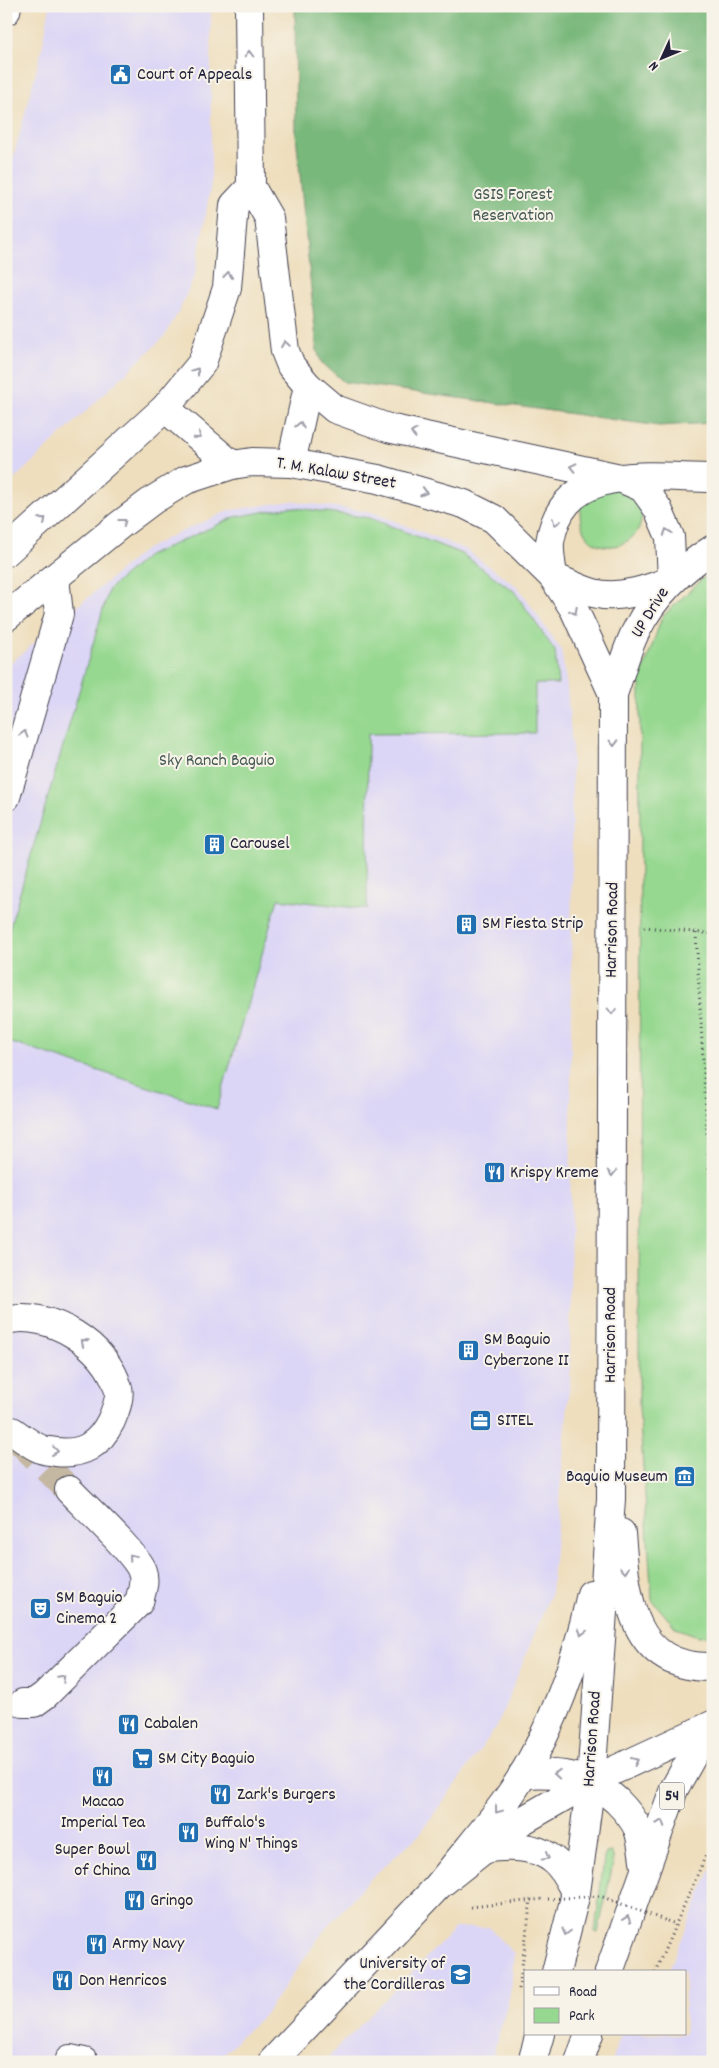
<svg xmlns="http://www.w3.org/2000/svg" width="719" height="2068" font-family="Dekko,sans-serif">
  <style>
    .built { fill: #dcd6f6 }
    .green { fill: #96d890; stroke: #5c7d66 }
    .forest { fill: #78b87a; stroke: #4d6d5a }
    .lines { fill: none; stroke-linecap: round; stroke-linejoin: round }
    .minor-tunnel { stroke: #c5b8a3; stroke-width: 28; stroke-dasharray: 28 14; stroke-linecap: butt }
    .minor-casing { stroke: #413e4e; stroke-width: 30 }
    .major-casing { stroke: #413e4e; stroke-width: 30 }
    .highway-casing { stroke: #413e4e; stroke-width: 30 }
    .path { stroke: #413e4e; stroke-width: 3; stroke-dasharray: 1 4; stroke-linecap: butt }
    .minor { stroke: #fff; stroke-width: 28 }
    .major { stroke: #fff; stroke-width: 28 }
    .highway { stroke: #fff; stroke-width: 28 }
    .path-bridge { stroke: #413e4e; stroke-width: 3; stroke-dasharray: 1 4; stroke-linecap: butt }
    .oneway { stroke: #9c9ca7 }
    .labels { text-anchor: middle; dominant-baseline: central; stroke-width: 4; stroke-linejoin: round; paint-order: stroke }
    .shield { fill: #f7f3e8; stroke: #62616f; stroke-width: 1 }
    .shield-label { font-size: 16px; font-weight: bold; fill: #22223b }
    .poi-label { font-size: 18px; fill: #22223b; stroke: #f7f3e8; text-anchor: start }
    .park-label { font-size: 18px; fill: #455954; stroke: #f7f3e8 }
    .street-label { font-size: 18px; fill: #22223b; stroke: #f7f3e8 }
  </style>
  <rect width="100%" height="100%" fill="#f7f3e8"/>
  <filter id="ink" filterUnits="userSpaceOnUse"><feTurbulence type="fractalNoise" baseFrequency=".02" numOctaves="2"/><feDisplacementMap in="SourceGraphic" scale="10" xChannelSelector="R" yChannelSelector="G"/><feConvolveMatrix kernelMatrix="1 2 1 2 8 2 1 2 1" color-interpolation-filters="sRGB"/></filter>
  <filter id="wash" filterUnits="userSpaceOnUse"><feTurbulence type="fractalNoise" baseFrequency=".0096" numOctaves="4" result="noise"/><feDisplacementMap in="SourceGraphic" scale="20" xChannelSelector="R" yChannelSelector="G"/><feGaussianBlur stdDeviation="1.12" result="paint"/><feColorMatrix in="noise" values="0 0 0 0 0 0 0 0 0 0 0 0 0 0 0 0 0 1.4 0 .05"/><feComposite in="paint" operator="in"/></filter>
  <g filter="url(#wash)">
    <rect width="100%" height="100%" fill="#eedebd"/>
    <g class="built">
      <polygon points="50,6 211,6 211,184 195,275 180,309 164,337 6,487 6,185 42,49"/>
      <polygon points="291,501 372,512 465,549 518,587 561,650 567,687 572,748 570,1379 551,1593 497,1726 419,1835 370,1879 323,1932 267,2011 215,2062 6,2062 6,667 143,551 169,537 231,510"/>
      <polygon points="713,1864 713,2062 611,2062 621,2034 685,2034 685,1972 668,1972"/>
      <polygon points="489,1927 514,1954 510,1995 491,2062 324,2062 455,1928"/>
    </g>
    <g class="green">
      <path d="M607 483 636 497C638 501 641 507 641 511 648 553 571 566 581 502Z"/>
      <polygon points="290,507 370,518 462,554 514,591 555,651 558,684 535,684 535,733 368,734 367,909 278,899 217,1109 6,1041 6,940 109,589 147,556 235,517"/>
      <polygon points="713,574 713,1635 698,1636 676,1628 652,1600 639,1407 640,680 662,617 703,578"/>
      <polygon points="611,1852 614,1859 598,1933 595,1932 604,1858 606,1853"/>
    </g>
    <polygon class="forest" points="295,6 713,6 713,423 659,426 344,382 321,362 317,350 296,134"/>
  </g>
  <g filter="url(#ink)">
    <g class="lines">
      <polyline class="minor-tunnel" points="17,1438 69,1490"/>
      <defs>
        <g id="minor">
          <polyline points="6,797 59,614 55,578"/>
          <path d="M6 1320C49 1309 107 1346 118 1388 121 1397 115 1412 111 1421 99 1445 83 1455 56 1452 51 1451 45 1451 41 1449 31 1445 21 1437 12 1431"/>
          <path d="M23 1703H34L45 1695 139 1602C141 1593 146 1581 142 1571 134 1551 86 1508 69 1490"/>
          <polyline points="70,2059 84,2062"/>
          <polyline points="272,2062 439,1885 515,1825 591,1781"/>
        </g>
        <g id="major">
          <polyline points="249,6 251,187 269,218 285,351 291,366 308,386 335,409 388,428 620,478"/>
          <polyline points="6,11 7,6"/>
          <polyline points="165,408 232,465"/>
          <polyline points="291,463 308,386"/>
          <polyline points="6,552 165,408 202,363 227,288 234,205 251,187"/>
          <path d="M553 577C552 566 549 553 550 542 563 460 651 478 713 478"/>
          <polyline points="6,617 121,524 153,500 186,480 232,465 252,462 291,463 378,479 464,504 494,519 553,577 574,609 613,694"/>
        </g>
        <g id="highway">
          <path d="M553 577C566 582 579 589 593 593 619 600 649 589 672 580L670 537 658 509 643 488 620 478"/>
          <path d="M621 1533C626 1596 630 1669 713 1667"/>
          <path d="M523 1774C561 1772 588 1774 617 1801 625 1809 633 1818 638 1829 642 1840 643 1855 645 1867"/>
          <polyline points="591,1781 712,1725"/>
          <path d="M482 1849C507 1845 538 1844 557 1863 565 1871 570 1883 576 1893"/>
          <path d="M439 1885C463 1854 490 1824 512 1792 552 1732 576 1664 591 1594"/>
          <path d="M556 1972 576 1893 591 1781 611 1499 613 694C621 673 626 649 637 629 654 596 681 569 713 549"/>
          <polyline points="609,1972 674,1789 697,1748 713,1731"/>
          <polyline points="532,2062 540,2034"/>
          <polyline points="579,2062 589,2034"/>
        </g>
      </defs>
      <use href="#minor" class="minor-casing"/>
      <use href="#major" class="major-casing"/>
      <use href="#highway" class="highway-casing"/>
      <g class="path">
        <polyline points="644,927 713,934"/>
        <polyline points="696,933 713,1240"/>
        <polyline points="471,1907 543,1899"/>
        <polyline points="667,1921 676,1924"/>
        <polyline points="655,1972 706,1855"/>
        <polyline points="519,1989 531,1899"/>
      </g>
      <use href="#minor" class="minor"/>
      <use href="#major" class="major"/>
      <use href="#highway" class="highway"/>
      <polyline class="path-bridge" points="548,1899 600,1896 667,1921"/>
    </g>
    <defs><path id="oneway-chevron" d="M-2-3.5L2.5 0L-2 3.5" fill="none" stroke-width="1.6" stroke-linecap="round" stroke-linejoin="round" transform="scale(1.25)"/></defs>
    <g class="oneway">
      <use href="#oneway-chevron" transform="translate(249 54) rotate(-90)"/>
      <use href="#oneway-chevron" transform="translate(228 275) rotate(-85)"/>
      <use href="#oneway-chevron" transform="translate(285 344) rotate(-99)"/>
      <use href="#oneway-chevron" transform="translate(196 371) rotate(-54)"/>
      <use href="#oneway-chevron" transform="translate(300 425) rotate(-78)"/>
      <use href="#oneway-chevron" transform="translate(414 433) rotate(-169)"/>
      <use href="#oneway-chevron" transform="translate(198 436) rotate(40)"/>
      <use href="#oneway-chevron" transform="translate(573 467) rotate(-167)"/>
      <use href="#oneway-chevron" transform="translate(424 492) rotate(17)"/>
      <use href="#oneway-chevron" transform="translate(43 520) rotate(-41)"/>
      <use href="#oneway-chevron" transform="translate(123 522) rotate(-38)"/>
      <use href="#oneway-chevron" transform="translate(556 522) rotate(108)"/>
      <use href="#oneway-chevron" transform="translate(667 532) rotate(-110)"/>
      <use href="#oneway-chevron" transform="translate(574 611) rotate(63)"/>
      <use href="#oneway-chevron" transform="translate(24 734) rotate(-74)"/>
      <use href="#oneway-chevron" transform="translate(614 743) rotate(89)"/>
      <use href="#oneway-chevron" transform="translate(612 1011) rotate(90)"/>
      <use href="#oneway-chevron" transform="translate(612 1173) rotate(90)"/>
      <use href="#oneway-chevron" transform="translate(84 1342) rotate(-140)"/>
      <use href="#oneway-chevron" transform="translate(55 1451) rotate(7)"/>
      <use href="#oneway-chevron" transform="translate(132 1557) rotate(-130)"/>
      <use href="#oneway-chevron" transform="translate(625 1570) rotate(84)"/>
      <use href="#oneway-chevron" transform="translate(582 1632) rotate(105)"/>
      <use href="#oneway-chevron" transform="translate(62 1678) rotate(-45)"/>
      <use href="#oneway-chevron" transform="translate(635 1761) rotate(-25)"/>
      <use href="#oneway-chevron" transform="translate(557 1774) rotate(-176)"/>
      <use href="#oneway-chevron" transform="translate(498 1810) rotate(127)"/>
      <use href="#oneway-chevron" transform="translate(661 1823) rotate(-70)"/>
      <use href="#oneway-chevron" transform="translate(546 1857) rotate(29)"/>
      <use href="#oneway-chevron" transform="translate(627 1919) rotate(-70)"/>
      <use href="#oneway-chevron" transform="translate(566 1932) rotate(105)"/>
    </g>
  </g>
  <defs>
    <symbol id="civic-square" viewBox="-11 -11 22 22"><rect x="-9" y="-9" width="18" height="18" rx="4" fill="#1f6fb2" stroke="#f7f3e8"/><path d="M-.6-6.5H3V-4.5H.6V-3L4-1V1h2V6H-6V1h2V-1L-.6-3ZM-1.2 2.5V6h2.4V2.5Z" fill="#fff"/></symbol>
    <symbol id="building-square" viewBox="-11 -11 22 22"><rect x="-9" y="-9" width="18" height="18" rx="4" fill="#1f6fb2" stroke="#f7f3e8"/><path d="M-4-6H4V6H1V3H-1V6H-4ZM-2.5-4.3h1.7v1.8h-1.7ZM.8-4.3h1.7v1.8H.8ZM-2.5-1h1.7V.8h-1.7ZM.8-1h1.7V.8H.8Z" fill="#fff"/></symbol>
    <symbol id="restaurant-square" viewBox="-11 -11 22 22"><rect x="-9" y="-9" width="18" height="18" rx="4" fill="#1f6fb2" stroke="#f7f3e8"/><path d="M-5-6h1v4h1v-4h1v4h1v-4h1v5L-1.5 .5V6h-2V.5L-5-1ZM5-6V6H3V1.5H1.5Q1.5-4 5-6Z" fill="#fff"/></symbol>
    <symbol id="office-square" viewBox="-11 -11 22 22"><rect x="-9" y="-9" width="18" height="18" rx="4" fill="#1f6fb2" stroke="#f7f3e8"/><path d="M-6-3h4V-5.5h4V-3h4V5H-6ZM-1-4.5V-3h2v-1.5ZM-6 0V1H6V0Z" fill="#fff"/></symbol>
    <symbol id="museum-square" viewBox="-11 -11 22 22"><rect x="-9" y="-9" width="18" height="18" rx="4" fill="#1f6fb2" stroke="#f7f3e8"/><path d="M0-6L6-3V-2H-6V-3ZM-5-1h2V3h-2ZM-1-1h2V3h-2ZM3-1h2V3H3ZM-6 4H6V6H-6Z" fill="#fff"/></symbol>
    <symbol id="theatre-square" viewBox="-11 -11 22 22"><rect x="-9" y="-9" width="18" height="18" rx="4" fill="#1f6fb2" stroke="#f7f3e8"/><path d="M-5-5.5Q0-4 5-5.5V0Q5 5 0 6Q-5 5-5 0ZM-3.3-2.5H-1v1.5H-3.3ZM1-2.5H3.3v1.5H1ZM-2.8 1Q0 5.5 2.8 1Z" fill="#fff"/></symbol>
    <symbol id="supermarket-square" viewBox="-11 -11 22 22"><rect x="-9" y="-9" width="18" height="18" rx="4" fill="#1f6fb2" stroke="#f7f3e8"/><path d="M-6-5.5h2.5l.6 2H6L4.5 2H-2.5L-4.4-4H-6ZM-1.5 3.2a1.3 1.3 0 1 0 .1 0ZM3 3.2a1.3 1.3 0 1 0 .1 0Z" fill="#fff"/></symbol>
    <symbol id="university-square" viewBox="-11 -11 22 22"><rect x="-9" y="-9" width="18" height="18" rx="4" fill="#1f6fb2" stroke="#f7f3e8"/><path d="M0-5L7-2L0 1L-7-2ZM-4 1L0 2.5L4 1V4Q0 6-4 4Z" fill="#fff"/></symbol>
  </defs>
  <g fill-rule="evenodd">
    <use href="#civic-square" x="108" y="62" width="25" height="25"/>
    <use href="#building-square" x="202" y="832" width="25" height="25"/>
    <use href="#building-square" x="454" y="912" width="25" height="25"/>
    <use href="#restaurant-square" x="482" y="1160" width="25" height="25"/>
    <use href="#building-square" x="456" y="1338" width="25" height="25"/>
    <use href="#office-square" x="468" y="1408" width="25" height="25"/>
    <use href="#museum-square" x="672" y="1464" width="25" height="25"/>
    <use href="#theatre-square" x="28" y="1596" width="25" height="25"/>
    <use href="#restaurant-square" x="116" y="1712" width="25" height="25"/>
    <use href="#supermarket-square" x="130" y="1746" width="25" height="25"/>
    <use href="#restaurant-square" x="90" y="1764" width="25" height="25"/>
    <use href="#restaurant-square" x="208" y="1782" width="25" height="25"/>
    <use href="#restaurant-square" x="176" y="1820" width="25" height="25"/>
    <use href="#restaurant-square" x="134" y="1848" width="25" height="25"/>
    <use href="#restaurant-square" x="122" y="1888" width="25" height="25"/>
    <use href="#restaurant-square" x="84" y="1932" width="25" height="25"/>
    <use href="#university-square" x="448" y="1962" width="25" height="25"/>
    <use href="#restaurant-square" x="50" y="1968" width="25" height="25"/>
  </g>
  <g class="labels">
    <rect class="shield" x="659.5" y="1782.5" width="25" height="27" rx="4"/>
    <g class="shield-label">
      <text x="672" y="1796">54</text>
    </g>
    <g class="poi-label">
      <text x="137" y="75">Court of Appeals</text>
      <text x="230" y="844">Carousel</text>
      <text x="482" y="924">SM Fiesta Strip</text>
      <text x="510" y="1173">Krispy Kreme</text>
      <text x="484" y="1340">SM Baguio<tspan x="484" dy="21">Cyberzone II</tspan></text>
      <text x="497" y="1421">SITEL</text>
      <text x="668" y="1477" text-anchor="end">Baguio Museum</text>
      <text x="56" y="1598">SM Baguio<tspan x="56" dy="21">Cinema 2</tspan></text>
      <text x="144" y="1724">Cabalen</text>
      <text x="158" y="1759">SM City Baguio</text>
      <text x="237" y="1795">Zark's Burgers</text>
      <text x="103" y="1802" text-anchor="middle">Macao<tspan x="103" dy="21">Imperial Tea</tspan></text>
      <text x="205" y="1823">Buffalo's<tspan x="205" dy="21">Wing N' Things</tspan></text>
      <text x="130" y="1850" text-anchor="end">Super Bowl<tspan x="130" dy="21">of China</tspan></text>
      <text x="150" y="1901">Gringo</text>
      <text x="112" y="1944">Army Navy</text>
      <text x="445" y="1964" text-anchor="end">University of<tspan x="445" dy="21">the Cordilleras</tspan></text>
      <text x="79" y="1981">Don Henricos</text>
    </g>
    <g class="park-label">
      <text x="513" y="195">GSIS Forest<tspan x="513" dy="21">Reservation</tspan></text>
      <text x="217" y="761">Sky Ranch Baguio</text>
    </g>
    <g class="street-label">
      <text transform="translate(336 474) rotate(10)">T. M. Kalaw Street</text>
      <text transform="translate(651 613) rotate(-58)">UP Drive</text>
      <text transform="translate(613 930) rotate(-89)">Harrison Road</text>
      <text transform="translate(611 1335) rotate(-90)">Harrison Road</text>
      <text transform="translate(593 1739) rotate(-86)">Harrison Road</text>
    </g>
  </g>
  <rect width="719" height="2068" fill="none" stroke="#f7f3e8" stroke-width="25"/>
  <rect x="524" y="1970" width="162" height="65" fill="#f7f3e8" stroke="#a29fa3"/>
  <rect x="534" y="1987" width="25" height="8" fill="#ffffff" stroke="#a29fa3"/>
  <text x="569" y="1996" font-size="15" fill="#22223b">Road</text>
  <rect x="534" y="2008" width="25" height="15" fill="#96d890" stroke="#a29fa3"/>
  <text x="569" y="2020" font-size="15" fill="#22223b">Park</text>
  <g transform="translate(662 58) rotate(226)" stroke="#f7f3e8" stroke-width="4" paint-order="stroke">
  <path d="M0-4L9 19L0 12L-9 19Z" fill="#22223b"/>
  <text y="-8" font-size="14" font-weight="bold" text-anchor="middle" fill="#22223b">N</text>
  </g>
</svg>
